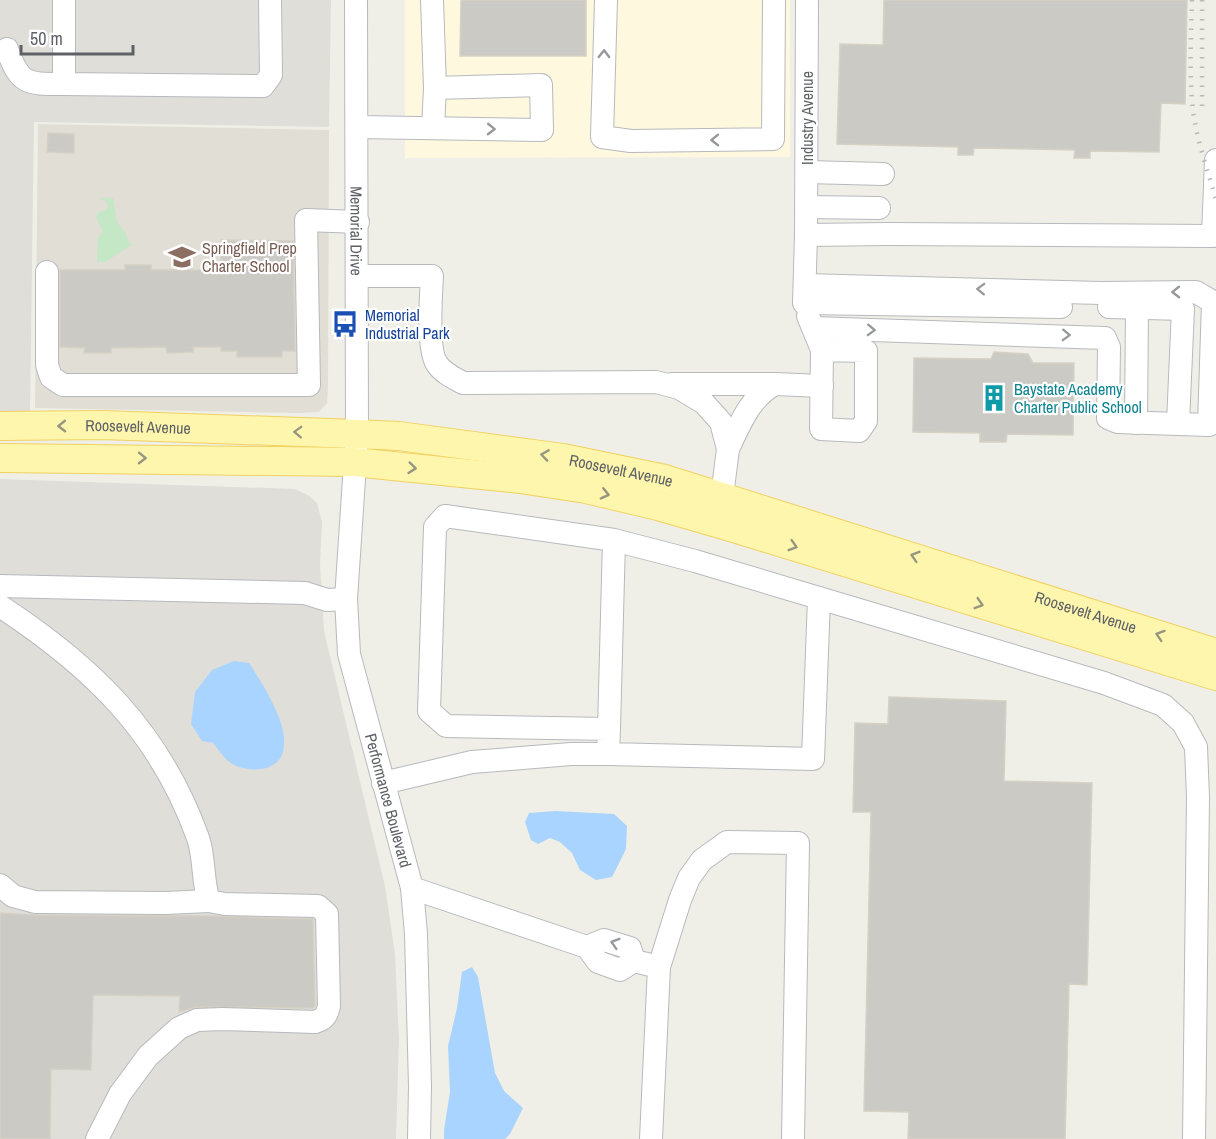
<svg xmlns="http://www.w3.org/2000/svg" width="1216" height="1139" font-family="'Archivo Narrow',sans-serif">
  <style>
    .commercial { fill: #fef8df }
    .industrial { fill: #dfded9 }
    .education { fill: #e0ded5 }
    .green { fill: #c4e7c6 }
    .water { fill: #a9d4ff }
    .building { fill: #cccac4; stroke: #d5d1c5; stroke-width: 1.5 }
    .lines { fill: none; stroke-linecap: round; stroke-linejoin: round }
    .minor-casing { stroke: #b7b9bd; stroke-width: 24 }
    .major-casing { stroke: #f1d15f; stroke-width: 30 }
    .minor { stroke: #fff; stroke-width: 22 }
    .major { stroke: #fff6ae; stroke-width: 28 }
    .rail { stroke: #b7b8b8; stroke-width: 4.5; stroke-dasharray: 1.5 8; stroke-linecap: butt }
    .oneway { stroke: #96999c }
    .oneway2 { stroke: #969680 }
    .labels { text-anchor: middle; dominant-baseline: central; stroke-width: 4.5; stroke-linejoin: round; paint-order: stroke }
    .street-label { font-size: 16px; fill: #5e6267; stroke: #fff }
    .education-label { font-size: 16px; fill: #785e54; stroke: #fff; text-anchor: start }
    .transit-label { font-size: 16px; fill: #164399; stroke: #fff; text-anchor: start }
    .culture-label { font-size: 16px; fill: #0d838f; stroke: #fff; text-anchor: start }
  </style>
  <rect width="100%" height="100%" fill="#f0efe7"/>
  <polygon class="commercial" points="405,0 790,0 790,157 405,158"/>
  <g class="industrial">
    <polygon points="0,0 331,0 329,127 34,122 30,413 0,411"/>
    <polygon points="0,479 295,489 308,495 317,503 322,522 320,564 324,631 385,886 395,954 399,1039 396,1139 0,1139"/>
  </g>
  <polygon class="education" points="38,124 329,130 328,385 327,403 319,412 298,413 35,408"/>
  <polygon class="green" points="98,198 113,198 117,222 126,234 129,243 133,244 105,262 97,262 98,238 103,232 96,217 99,212 106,210 108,206 106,201"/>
  <g class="water">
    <path d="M234 661 249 663C261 681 283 716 284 738 284 742 284 748 283 752 277 774 243 773 228 761 223 756 218 749 213 743L202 741 191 724 195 692 212 670Z"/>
    <polygon points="555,811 614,814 627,826 626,849 612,877 596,880 580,870 572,853 560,842 550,838 538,844 531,840 525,822 529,813"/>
    <polygon points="472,967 478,977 495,1073 504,1091 523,1108 510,1134 505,1139 444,1139 444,1130 450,1092 448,1046 457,1008 462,972"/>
  </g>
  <g class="building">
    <polygon points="461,0 586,0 586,56 460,56"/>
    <polygon points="884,0 1187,0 1185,104 1161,103 1159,152 1090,151 1090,158 1074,158 1075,150 974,148 973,155 958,155 958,147 837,144 840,44 883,45"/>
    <polygon points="48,133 74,134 74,153 47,152"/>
    <polygon points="221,240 293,241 295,351 282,351 282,357 237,357 237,351 221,351 221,347 193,347 193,352 167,353 166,347 111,348 111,353 84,353 85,348 60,347 60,270 125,270 125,265 151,265 151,270 221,270"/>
    <polygon points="994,352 1028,354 1033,363 1074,363 1073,435 1007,434 1006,442 980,442 980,433 913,432 914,358 991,359"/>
    <polygon points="889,697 1006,701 1004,781 1092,783 1087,985 1069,984 1065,1139 908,1139 909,1112 864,1111 871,812 853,812 855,723 888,724"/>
    <polygon points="0,913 35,915 217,916 313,919 315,1006 313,1008 196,1007 179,1012 180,996 93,995 91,1070 51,1069 50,1139 0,1139"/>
  </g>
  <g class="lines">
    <defs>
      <g id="minor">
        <polyline points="64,0 64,84 263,86 271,75 270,0"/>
        <path id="s1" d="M356 0 357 434 346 599 349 654 412 888 416 934 420 1086 419 1139"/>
        <polyline points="432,0 435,88 433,128"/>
        <polyline points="606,0 602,137 631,141 773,139 774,0"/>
        <polyline points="807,0 806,235 804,303 1061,307"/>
        <path d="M7 49C20 85 27 84 64 84"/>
        <polyline points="357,127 542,130 541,85 435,88"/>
        <polyline points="807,172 883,174"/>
        <polyline points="807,207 879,208"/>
        <polyline points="806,235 888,234 1213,236 1216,160"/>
        <polyline points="47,272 47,365 51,377 63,385 309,385 306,220 358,222"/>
        <path d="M357 276H432C431 294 427 350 437 364 443 373 454 378 463 383L656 382 679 388 704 403 721 422 728 449C740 424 750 397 775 384"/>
        <polyline points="805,285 1101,293 1196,292 1213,302 1209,425 1118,422 1108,418 1109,347 1105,338 813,328"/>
        <polyline points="1109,307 1183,309 1178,423"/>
        <polyline points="808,316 822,350 821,429 859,431 866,421 866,351 822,350"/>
        <polyline points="672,384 775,384 822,386"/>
        <polyline points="1136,423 1137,308"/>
        <polyline points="722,496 728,449"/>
        <polyline points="0,586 305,593 327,600 346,599"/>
        <polyline points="819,598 1104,683 1163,705 1183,723 1196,747 1198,797 1194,1139"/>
        <path d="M0 606C93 667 160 732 198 838 205 858 202 881 209 901L225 904 318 906 327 914 329 1006C327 1016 324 1019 315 1022L222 1019 197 1020 179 1028 148 1056 120 1094 97 1139"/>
        <polyline points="609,729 446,726 429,711 435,527 445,516 614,540 695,561 819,598 813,759 608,754 609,729 614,540"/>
        <polyline points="383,783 472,762 571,754 608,754"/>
        <polyline points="0,885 13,896 35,902 165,903 209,901"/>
        <polyline points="412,888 587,947 598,962 620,970 634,961 659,967 651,1139"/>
        <polyline points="587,947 604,940 630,948 634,961"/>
        <polyline points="659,967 680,900 689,878 702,860 727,842 798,843 793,1139"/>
      </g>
      <g id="major">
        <path id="s2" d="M0 426 103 425 357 434 399 436 563 458 665 479 1216 653"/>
        <polyline points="0,458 354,462 520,479 586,489 658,506 724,525 1216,676"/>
      </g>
    </defs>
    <use href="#minor" class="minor-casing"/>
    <use href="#major" class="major-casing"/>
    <use href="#minor" class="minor"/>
    <use href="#major" class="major"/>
    <g class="rail">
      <path d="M1192 0C1191 37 1189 74 1193 111 1197 141 1208 171 1216 200"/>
      <polyline points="1202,0 1202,112"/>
    </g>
  </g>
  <defs><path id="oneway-chevron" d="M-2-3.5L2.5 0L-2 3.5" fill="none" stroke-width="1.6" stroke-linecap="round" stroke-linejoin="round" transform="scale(1.5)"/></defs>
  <g class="oneway">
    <use href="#oneway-chevron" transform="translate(604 54) rotate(-89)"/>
    <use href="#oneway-chevron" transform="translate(491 129) rotate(1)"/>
    <use href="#oneway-chevron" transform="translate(715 140) rotate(179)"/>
    <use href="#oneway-chevron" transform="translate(981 289) rotate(-178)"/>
    <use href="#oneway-chevron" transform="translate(1176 292) rotate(179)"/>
    <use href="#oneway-chevron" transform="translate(871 330) rotate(2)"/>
    <use href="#oneway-chevron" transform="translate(1066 335) rotate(2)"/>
    <use href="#oneway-chevron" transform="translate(615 943) rotate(-163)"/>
  </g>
  <g class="oneway2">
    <use href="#oneway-chevron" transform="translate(62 426) rotate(179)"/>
    <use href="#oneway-chevron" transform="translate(298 432) rotate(-178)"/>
    <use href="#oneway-chevron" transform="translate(545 455) rotate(-172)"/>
    <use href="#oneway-chevron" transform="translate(142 458) rotate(1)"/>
    <use href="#oneway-chevron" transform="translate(412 468) rotate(6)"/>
    <use href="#oneway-chevron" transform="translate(605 494) rotate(13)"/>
    <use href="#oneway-chevron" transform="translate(793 546) rotate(17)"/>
    <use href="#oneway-chevron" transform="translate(915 556) rotate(-163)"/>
    <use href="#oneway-chevron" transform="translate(979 604) rotate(17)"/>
    <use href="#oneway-chevron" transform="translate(1160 635) rotate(-162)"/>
  </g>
  <defs>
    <symbol id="school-bare" viewBox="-9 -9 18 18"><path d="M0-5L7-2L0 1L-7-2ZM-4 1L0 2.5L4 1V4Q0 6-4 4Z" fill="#8d6e63" stroke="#fff" stroke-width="2.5" paint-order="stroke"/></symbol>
    <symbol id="bus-bare" viewBox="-9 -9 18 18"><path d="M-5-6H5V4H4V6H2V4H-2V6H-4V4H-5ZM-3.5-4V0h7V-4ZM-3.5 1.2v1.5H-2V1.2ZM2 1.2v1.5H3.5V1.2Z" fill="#1a4fb4" stroke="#fff" stroke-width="2.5" paint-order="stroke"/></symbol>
    <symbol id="building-bare" viewBox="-9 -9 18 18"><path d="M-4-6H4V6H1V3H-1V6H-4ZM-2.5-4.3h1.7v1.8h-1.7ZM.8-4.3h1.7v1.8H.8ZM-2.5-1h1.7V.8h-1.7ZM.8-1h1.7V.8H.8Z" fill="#0f9aa8" stroke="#fff" stroke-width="2.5" paint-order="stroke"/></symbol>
  </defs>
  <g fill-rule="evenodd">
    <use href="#school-bare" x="163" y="238" width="38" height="38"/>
    <use href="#bus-bare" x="326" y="305" width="38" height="38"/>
    <use href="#building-bare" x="975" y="379" width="38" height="38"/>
  </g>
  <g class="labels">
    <g class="street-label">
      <text transform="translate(807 118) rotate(-90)">Industry Avenue</text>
      <text stroke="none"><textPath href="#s1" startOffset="231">Memorial Drive</textPath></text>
      <text stroke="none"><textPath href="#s2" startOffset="138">Roosevelt Avenue</textPath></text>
      <text stroke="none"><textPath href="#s2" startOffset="624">Roosevelt Avenue</textPath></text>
      <text stroke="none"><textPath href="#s2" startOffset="1110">Roosevelt Avenue</textPath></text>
      <text stroke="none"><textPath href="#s1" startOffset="806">Performance Boulevard</textPath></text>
    </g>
    <g class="education-label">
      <text x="202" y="248">Springfield Prep<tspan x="202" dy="18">Charter School</tspan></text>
    </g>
    <g class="transit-label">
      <text x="365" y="315">Memorial<tspan x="365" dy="18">Industrial Park</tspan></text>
    </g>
    <g class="culture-label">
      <text x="1014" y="389">Baystate Academy<tspan x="1014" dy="18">Charter Public School</tspan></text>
    </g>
  </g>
  <path d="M21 45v9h112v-9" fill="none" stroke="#5e6267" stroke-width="3"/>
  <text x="30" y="45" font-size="18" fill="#5e6267" stroke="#ffffff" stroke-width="4.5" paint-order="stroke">50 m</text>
</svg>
